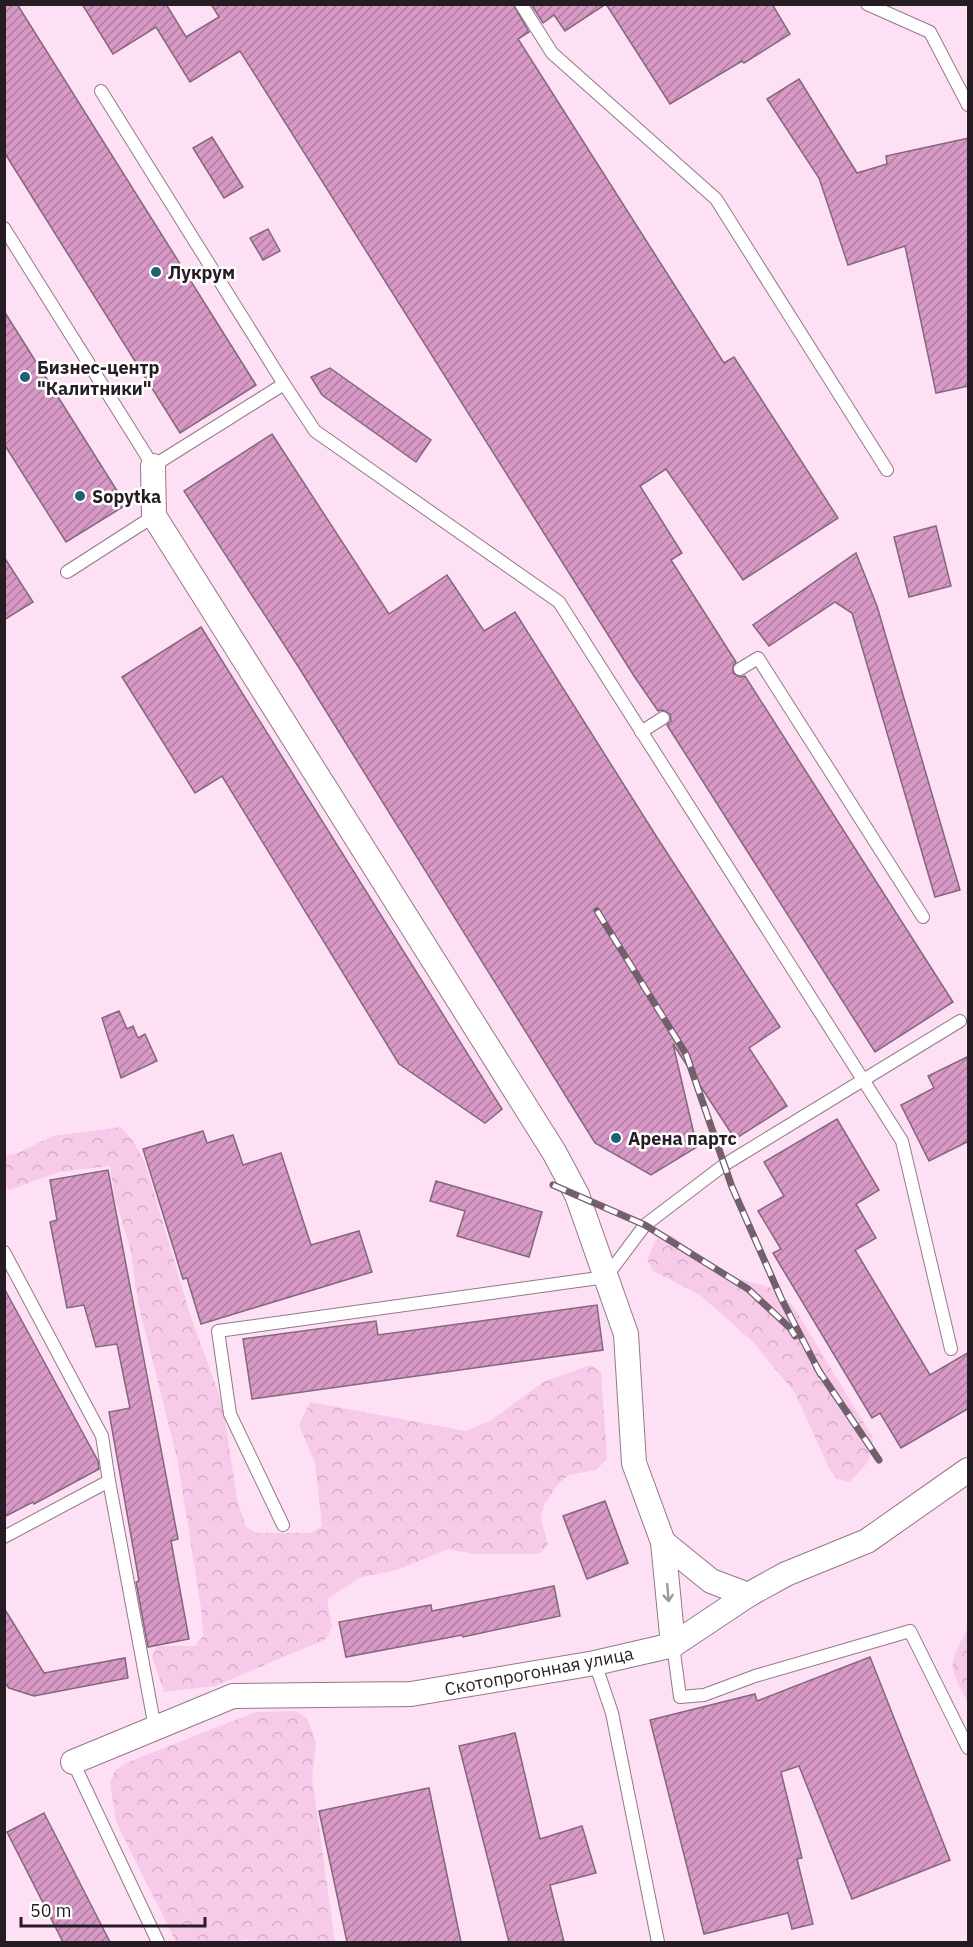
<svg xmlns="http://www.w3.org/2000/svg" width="973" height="1947" font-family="'IBM Plex Sans',sans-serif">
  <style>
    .forest { fill: url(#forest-crowns) }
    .building { fill: url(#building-hatch); stroke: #82687a; stroke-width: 1.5 }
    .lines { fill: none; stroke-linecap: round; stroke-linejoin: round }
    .lane-casing { stroke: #92788a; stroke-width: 14 }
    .street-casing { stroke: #92788a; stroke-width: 26 }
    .lane { stroke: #fff; stroke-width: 12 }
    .street { stroke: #fff; stroke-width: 24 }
    .rail-casing { stroke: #72616d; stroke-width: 7 }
    .rail { stroke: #fff; stroke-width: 4.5; stroke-dasharray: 14; stroke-linecap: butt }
    .oneway { stroke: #9d999c }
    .poi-dot { fill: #1b6272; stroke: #fff; stroke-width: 2 }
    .labels { text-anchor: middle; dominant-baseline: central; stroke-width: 5; stroke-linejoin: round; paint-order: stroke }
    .poi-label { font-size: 18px; font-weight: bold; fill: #261c23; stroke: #fff; text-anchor: start }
    .street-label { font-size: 18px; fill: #261c23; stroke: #fff }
  </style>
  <defs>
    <pattern id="forest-crowns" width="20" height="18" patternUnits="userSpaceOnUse" patternTransform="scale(1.5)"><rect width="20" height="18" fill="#f8caea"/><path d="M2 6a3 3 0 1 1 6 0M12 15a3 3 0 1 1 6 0" fill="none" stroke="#d4adc8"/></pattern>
    <pattern id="building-hatch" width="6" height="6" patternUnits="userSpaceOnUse" patternTransform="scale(1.5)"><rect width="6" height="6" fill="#d899c6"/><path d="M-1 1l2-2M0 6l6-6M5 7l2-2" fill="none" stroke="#af7ca0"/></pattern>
  </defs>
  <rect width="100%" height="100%" fill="#fee0f5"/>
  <g class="forest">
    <polygon points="121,1127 133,1141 145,1163 189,1311 223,1406 237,1499 246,1527 257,1533 311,1533 322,1526 315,1463 299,1425 310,1402 466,1431 490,1421 543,1382 590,1365 601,1372 607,1459 596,1470 569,1475 559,1483 544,1505 541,1518 548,1545 539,1554 474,1554 448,1549 400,1569 359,1578 327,1599 332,1627 326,1639 215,1686 164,1692 152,1657 157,1646 195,1646 203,1636 201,1608 177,1458 138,1303 130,1248 115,1199 110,1166 59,1172 9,1190 5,1185 4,1156 18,1153 52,1136"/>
    <path d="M671 1235 723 1274 775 1289 793 1306 872 1436C876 1459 864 1466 850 1482L837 1479 829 1468 795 1393 752 1341 700 1295 653 1271 647 1259 658 1236Z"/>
    <path d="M968 1627V1703C947 1662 948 1667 968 1627Z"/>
    <polygon points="296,1711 307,1718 316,1742 312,1777 335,1942 254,1942 246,1939 234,1942 176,1942 116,1822 110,1783 115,1770 128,1762 256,1712"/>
  </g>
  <g class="building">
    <polygon points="4,4 17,4 256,385 180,433 4,152"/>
    <polygon points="82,4 166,4 186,37 219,17 211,4 513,4 529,32 518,39 724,363 734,357 838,518 743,580 666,469 640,486 682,553 671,560 736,662 733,666 733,673 740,677 745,676 953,1002 875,1052 667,725 671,721 670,714 663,710 658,711 634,676 240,51 190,82 156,27 113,54"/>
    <polygon points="531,4 606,4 565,31 554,15 543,23"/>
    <polygon points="606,4 772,4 790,34 744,63 742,61 670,104"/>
    <polygon points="799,79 857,173 887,164 886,156 969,138 969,386 936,393 905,246 848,265 819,178 767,99"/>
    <polygon points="212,137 243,187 224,198 193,148"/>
    <polygon points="268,229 280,251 263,260 250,238"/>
    <polygon points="4,311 126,505 66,542 4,444"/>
    <polygon points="330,368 431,440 416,462 322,395 311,377"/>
    <polygon points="272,434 389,614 447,575 484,631 515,612 658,839 780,1027 749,1048 787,1106 735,1139 673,1044 697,1147 651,1175 595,1143 296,663 184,491"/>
    <polygon points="936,526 951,586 909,597 894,537"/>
    <polygon points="856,553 877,606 960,890 935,897 852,613 835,602 769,646 753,625"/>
    <polygon points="4,557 33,602 4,620"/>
    <polygon points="201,627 502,1109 485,1123 399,1064 222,776 195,793 122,677"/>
    <polygon points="119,1011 127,1029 133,1026 138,1038 145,1034 157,1061 121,1078 102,1018"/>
    <polygon points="969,1056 969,1141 929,1161 901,1105 934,1088 928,1076"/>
    <polygon points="837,1119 879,1190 856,1204 876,1238 855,1250 930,1375 969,1352 969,1408 901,1448 880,1413 872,1418 773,1253 781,1249 758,1211 784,1196 764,1162"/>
    <polygon points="203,1131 207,1143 233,1135 243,1165 281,1153 311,1245 359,1231 372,1272 201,1324 187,1278 183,1279 143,1149"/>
    <polygon points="108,1170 178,1539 171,1541 189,1639 148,1647 136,1582 139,1581 109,1412 130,1408 117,1344 96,1347 84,1305 67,1308 50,1222 57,1220 50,1180"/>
    <polygon points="436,1181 542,1212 529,1257 457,1236 465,1211 430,1201"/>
    <polygon points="4,1288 98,1461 99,1469 34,1504 33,1502 4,1517"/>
    <polygon points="597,1305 603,1350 252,1399 243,1339 376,1321 378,1335"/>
    <polygon points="605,1501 628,1563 587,1579 563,1516"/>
    <polygon points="554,1586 560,1616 463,1637 462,1635 346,1657 339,1622 431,1605 432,1611"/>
    <polygon points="4,1608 44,1673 125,1658 128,1678 34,1696 9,1688 4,1682"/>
    <polygon points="870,1657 950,1860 852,1899 799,1766 781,1772 802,1858 797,1859 813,1924 792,1929 788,1913 704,1934 650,1720 755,1694 757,1701"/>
    <polygon points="515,1733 540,1839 582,1826 596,1873 550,1885 564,1942 509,1942 459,1746"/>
    <polygon points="429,1788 461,1942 347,1942 319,1811"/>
    <polygon points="44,1813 110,1942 63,1942 7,1832"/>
  </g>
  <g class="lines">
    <defs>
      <g id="lane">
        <polyline points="521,4 552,53 716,199 887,470"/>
        <polyline points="867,4 930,32 968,105"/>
        <polyline points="101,91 284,384"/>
        <polyline points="4,228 153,466 284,384 315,431 559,602 902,1141 951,1349"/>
        <polyline points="67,572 154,516"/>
        <polyline points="740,669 758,658 923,917"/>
        <polyline points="641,732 663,718"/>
        <polyline points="4,1252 102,1436 109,1481 4,1537"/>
        <polyline points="109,1481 155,1728"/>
        <polyline points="283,1525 230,1414 218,1331 606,1277 645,1225 724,1165 960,1021"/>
        <polyline points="673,1645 680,1697 704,1695 755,1676 910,1631 968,1748"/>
        <polyline points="595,1663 612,1713 658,1942"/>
        <polyline points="73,1762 158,1942"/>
      </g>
      <g id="street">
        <polyline points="153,466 154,516 554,1152 577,1195 626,1334 634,1463 663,1542 673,1645"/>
        <polyline points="663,1542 711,1581 748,1595"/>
        <polyline points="73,1762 233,1696 411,1694 595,1663 673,1645 748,1595 786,1574 867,1541 968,1470"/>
      </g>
    </defs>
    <use href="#lane" class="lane-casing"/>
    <use href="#street" class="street-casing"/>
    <use href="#lane" class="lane"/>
    <use href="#street" class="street"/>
    <defs>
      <g id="rail">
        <polyline points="597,911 686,1054 732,1187 781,1298 821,1375"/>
        <polyline points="553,1185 645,1225 748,1289 790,1328 795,1336"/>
        <polyline points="817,1368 879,1460"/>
      </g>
    </defs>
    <use href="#rail" class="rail-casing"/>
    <use href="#rail" class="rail"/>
  </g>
  <defs><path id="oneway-shaft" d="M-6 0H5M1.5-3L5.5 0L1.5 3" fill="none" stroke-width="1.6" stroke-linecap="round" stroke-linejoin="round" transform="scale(1.5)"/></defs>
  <use class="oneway" href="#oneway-shaft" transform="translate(668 1593) rotate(85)"/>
  <g class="poi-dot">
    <circle cx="156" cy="272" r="6"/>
    <circle cx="25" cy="377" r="6"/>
    <circle cx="80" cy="496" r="6"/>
    <circle cx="616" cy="1138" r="6"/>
  </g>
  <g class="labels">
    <g class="poi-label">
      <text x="168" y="272">Лукрум</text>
      <text x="37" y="367">Бизнес-центр<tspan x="37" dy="21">"Калитники"</tspan></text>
      <text x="92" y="496">Sopytka</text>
      <text x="628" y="1138">Арена партс</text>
    </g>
    <g class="street-label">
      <text transform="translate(539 1671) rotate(-11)">Скотопрогонная улица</text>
    </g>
  </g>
  <rect width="973" height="1947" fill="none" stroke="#261c23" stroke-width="12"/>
  <path d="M21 1917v9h184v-9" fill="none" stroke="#261c23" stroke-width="3"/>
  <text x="30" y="1917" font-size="18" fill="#261c23" stroke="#ffffff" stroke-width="4.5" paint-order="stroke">50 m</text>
</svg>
